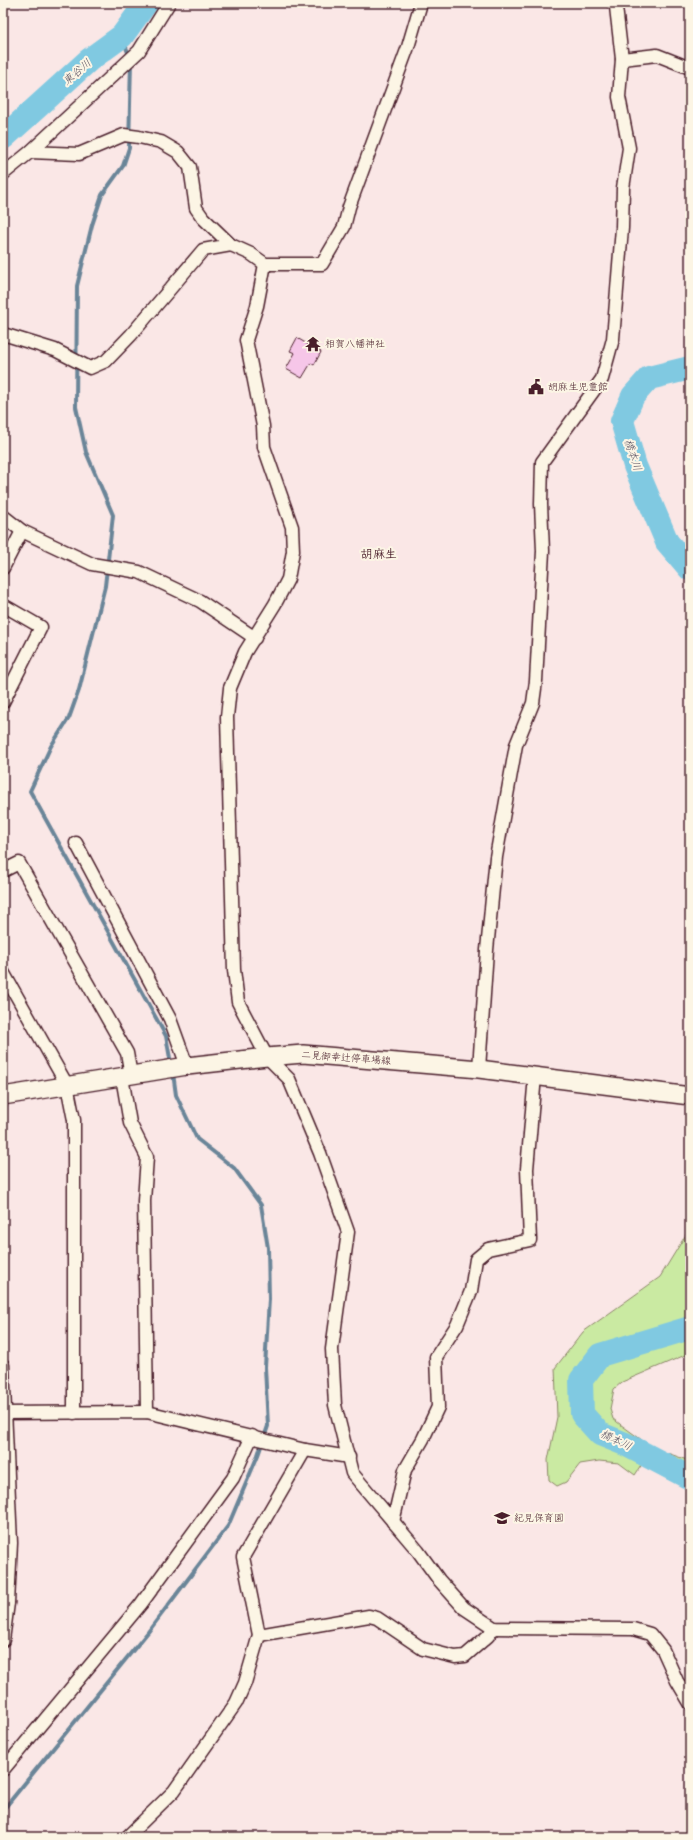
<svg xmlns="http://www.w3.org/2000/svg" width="693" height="1840" font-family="Pangolin,'Klee One',sans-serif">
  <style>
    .green { fill: #caeaa2; stroke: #8a8466 }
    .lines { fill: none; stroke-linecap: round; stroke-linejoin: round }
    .stream { stroke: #6a8598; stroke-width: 4 }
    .river { stroke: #80c9e1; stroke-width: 24 }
    .building { fill: #f6c6e8; stroke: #4a1f2b }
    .street-casing { stroke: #4a1f2b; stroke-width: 15 }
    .secondary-casing { stroke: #4a1f2b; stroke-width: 20 }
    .street { stroke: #fcf5e5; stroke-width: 12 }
    .secondary { stroke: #fcf5e5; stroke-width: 17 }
    .labels { text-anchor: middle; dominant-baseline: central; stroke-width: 4; stroke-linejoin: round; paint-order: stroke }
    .poi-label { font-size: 10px; fill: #4a1f2b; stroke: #fcf5e5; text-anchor: start }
    .street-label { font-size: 10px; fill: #4a1f2b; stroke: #fcf5e5 }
    .water-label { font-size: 11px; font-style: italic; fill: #5a5262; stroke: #fcf5e5 }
    .quarter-label { font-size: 12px; font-weight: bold; fill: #4a1f2b; stroke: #fcf5e5 }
  </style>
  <rect width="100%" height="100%" fill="#fae7e6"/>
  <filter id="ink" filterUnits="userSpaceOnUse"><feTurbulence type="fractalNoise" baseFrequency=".025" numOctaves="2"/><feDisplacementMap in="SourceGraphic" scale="8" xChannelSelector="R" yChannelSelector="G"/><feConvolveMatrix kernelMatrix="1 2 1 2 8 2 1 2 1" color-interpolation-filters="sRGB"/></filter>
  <g filter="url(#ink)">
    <polygon class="green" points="690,1228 690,1353 622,1382 614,1389 610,1409 613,1419 653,1448 690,1461 690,1476 650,1452 635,1475 619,1463 599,1461 580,1464 566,1482 557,1486 549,1480 548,1460 557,1417 555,1368 583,1332 660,1277"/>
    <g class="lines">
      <g class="stream">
        <polyline points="122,36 131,61 129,148 123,166 102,195 92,225 77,286 76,407 86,452 113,515 105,586 79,690 69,718 51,746 30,791 166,1036 171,1064"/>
        <polyline points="3,1810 148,1632 228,1526 258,1455 268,1426 265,1367 269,1299 268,1248 261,1205 234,1168 197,1139 176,1095 173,1073"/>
      </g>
      <g class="river">
        <polyline points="3,138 89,60 122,36 146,3"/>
        <polyline points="690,368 649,378 633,396 622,421 635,466 667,542 690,569"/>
        <polyline points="690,1328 600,1355 581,1380 582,1414 600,1434 625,1444 690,1478"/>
      </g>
    </g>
    <polygon class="building" points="297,338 321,352 314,365 311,363 302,378 286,369 295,353 290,351"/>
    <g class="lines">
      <defs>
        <g id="street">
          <polyline points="622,59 657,55 690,68"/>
          <polyline points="30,152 79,154 124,135 139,137 161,142 178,152 190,167 196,208 203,218 231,245 251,254 265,264 322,264 344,227 349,207 408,47 421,3"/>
          <polyline points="3,174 30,152 139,51 169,3"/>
          <polyline points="265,264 257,306 246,340 263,426 264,447 292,527 293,551 288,579 275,604 245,652 230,688 227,717 234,970 238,1002 267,1057 289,1079 320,1153 348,1232 332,1349 335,1405 352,1473 418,1551 439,1580 464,1608 494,1628 633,1629 650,1634 663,1650 677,1681 690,1703"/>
          <polyline points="3,334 55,350 90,368 106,361 131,335 203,250 231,245"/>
          <polyline points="3,516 22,531 92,564 139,572 200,601 255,638"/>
          <polyline points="3,568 22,531"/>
          <polyline points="3,605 41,627 3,702"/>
          <polyline points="76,843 170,1019 187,1066"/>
          <polyline points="3,871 19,863 127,1053 131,1075"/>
          <polyline points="3,972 67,1085 74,1120 74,1413"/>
          <polyline points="479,1069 487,950 496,857 516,745 533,703 536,681 543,551 541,504 542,462 602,379 613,339 622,228 623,188 629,148 619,97 622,59 616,7 613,3"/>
          <polyline points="122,1077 130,1123 147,1157 144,1201 147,1412"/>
          <polyline points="3,1365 11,1543 8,1603 3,1603"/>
          <polyline points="3,1413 147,1412 305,1450 349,1457"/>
          <polyline points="393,1522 405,1470 423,1439 438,1407 436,1357 457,1325 471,1291 476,1259 488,1249 530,1240 527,1169 535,1076"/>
          <polyline points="259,1635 369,1616 377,1618 423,1649 455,1657 465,1656 488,1636 494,1628"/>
          <polyline points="3,1640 8,1603"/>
          <polyline points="3,1770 141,1604 233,1478 252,1436"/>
          <polyline points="127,1837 174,1791 236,1703 245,1683 259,1635 243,1557 305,1450"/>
        </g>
        <polyline id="secondary" points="3,1096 187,1066 267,1057 303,1054 479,1069 690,1096"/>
      </defs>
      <use href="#street" class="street-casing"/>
      <use href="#secondary" class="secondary-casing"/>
      <use href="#street" class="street"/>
      <use href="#secondary" class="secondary"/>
    </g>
  </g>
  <defs>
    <symbol id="temple-bare" viewBox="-9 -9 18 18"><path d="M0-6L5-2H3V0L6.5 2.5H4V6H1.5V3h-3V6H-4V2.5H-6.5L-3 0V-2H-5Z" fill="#4a1f2b" stroke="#fcf5e5" stroke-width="2.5" paint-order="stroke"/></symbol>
    <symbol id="civic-bare" viewBox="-9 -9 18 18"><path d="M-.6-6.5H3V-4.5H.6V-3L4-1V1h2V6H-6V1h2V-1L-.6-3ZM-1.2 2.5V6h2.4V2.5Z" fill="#4a1f2b" stroke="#fcf5e5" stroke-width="2.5" paint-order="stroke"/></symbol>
    <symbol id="school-bare" viewBox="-9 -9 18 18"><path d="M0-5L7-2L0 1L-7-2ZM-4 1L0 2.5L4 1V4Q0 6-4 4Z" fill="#4a1f2b" stroke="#fcf5e5" stroke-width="2.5" paint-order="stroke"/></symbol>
  </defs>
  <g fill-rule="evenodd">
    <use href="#temple-bare" x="302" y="333" width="22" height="22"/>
    <use href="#civic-bare" x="525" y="376" width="22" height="22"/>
    <use href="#school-bare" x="491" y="1507" width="22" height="22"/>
  </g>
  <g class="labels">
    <g class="poi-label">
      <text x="325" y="344">相賀八幡神社</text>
      <text x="548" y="387">胡麻生児童館</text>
      <text x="514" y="1518">紀見保育園</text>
    </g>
    <g class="street-label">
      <text transform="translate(346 1058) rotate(4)">二見御幸辻停車場線</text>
    </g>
    <g class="water-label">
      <text transform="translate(77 72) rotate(-41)">東谷川</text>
      <text transform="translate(633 455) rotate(72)">橋本川</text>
      <text transform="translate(616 1440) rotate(26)">橋本川</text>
    </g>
    <g class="quarter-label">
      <text x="379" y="554">胡麻生</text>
    </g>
  </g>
  <rect width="693" height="1840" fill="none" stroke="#fcf5e5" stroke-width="16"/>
  <rect x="8" y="8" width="677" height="1824" fill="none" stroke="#4a1f2b" stroke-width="1.5" filter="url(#ink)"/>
</svg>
